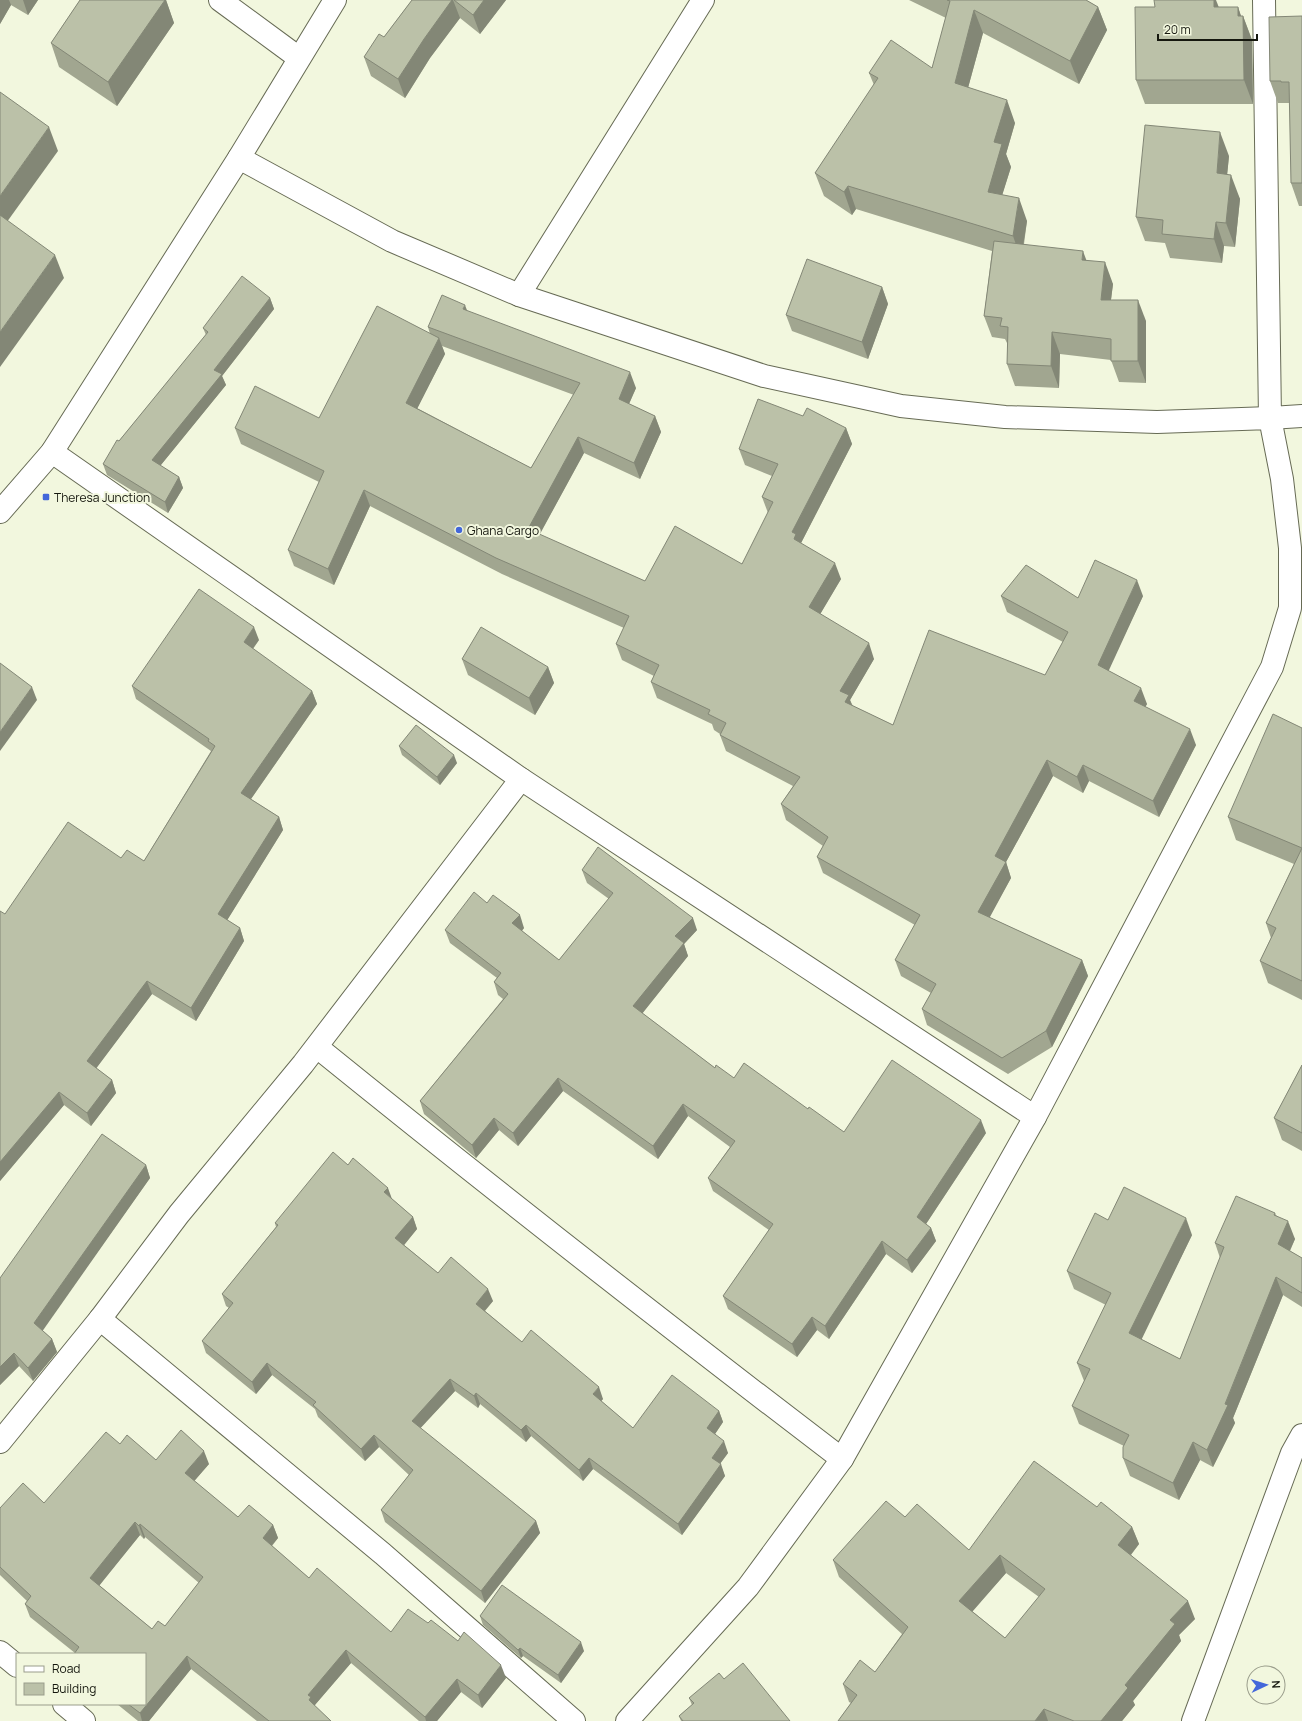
<svg xmlns="http://www.w3.org/2000/svg" width="1302" height="1721" font-family="Manrope,sans-serif">
  <style>
    .lines { fill: none; stroke-linecap: round; stroke-linejoin: round }
    .minor-casing { stroke: #676b55; stroke-width: 24 }
    .tertiary-casing { stroke: #676b55; stroke-width: 24 }
    .minor { stroke: #fff; stroke-width: 22 }
    .tertiary { stroke: #fff; stroke-width: 22 }
    .wall { fill: #a1a690; fill-rule: evenodd }
    .shaded-wall { fill: #838776 }
    .building { fill: #bbc1a8; stroke: #838776; fill-rule: evenodd }
    .poi-dot { fill: #4367da; stroke: #f2f7de; stroke-width: 1.5 }
    .labels { text-anchor: middle; dominant-baseline: central; stroke-width: 4; stroke-linejoin: round; paint-order: stroke }
    .poi-label { font-size: 12px; fill: #15170e; stroke: #f2f7de; text-anchor: start }
  </style>
  <rect width="100%" height="100%" fill="#f2f7de"/>
  <g class="lines">
    <defs>
      <g id="minor">
        <polyline points="220,0 299,58"/>
        <polyline points="1264,0 1270,418 1302,416"/>
        <polyline points="239,158 392,241 519,295 764,376 901,406 1005,417 1157,422 1270,418 1282,479 1290,548 1290,608 1272,667 1035,1117 842,1459 748,1587 627,1721"/>
        <polyline points="519,295 703,0"/>
        <polyline points="52,452 521,779 1035,1117"/>
        <path d="M317 1047C490 1187 665 1324 842 1459"/>
        <polyline points="100,1319 383,1554 574,1721"/>
        <polyline points="0,1442 100,1319 179,1214 303,1064 521,779"/>
        <polyline points="0,1652 17,1666"/>
        <polyline points="64,1704 84,1721"/>
        <polyline points="1193,1721 1292,1453 1302,1435"/>
      </g>
      <polyline id="tertiary" points="0,512 52,452 239,158 335,0"/>
    </defs>
    <use href="#minor" class="minor-casing"/>
    <use href="#tertiary" class="tertiary-casing"/>
    <use href="#minor" class="minor"/>
    <use href="#tertiary" class="tertiary"/>
  </g>
  <g class="wall">
    <polygon points="0,0 38,0 28,15 11,5 0,24"/>
    <polygon points="80,0 166,0 174,23 117,106 59,67 51,43"/>
    <polygon points="412,0 506,0 480,34 460,18 430,58 405,98 371,76 364,57 384,37"/>
    <polygon points="909,0 1086,0 1098,7 1107,30 1079,84 983,33 968,88 1015,123 1006,154 1011,167 1002,195 1027,221 1024,244 1086,260 1113,284 1111,300 1146,321 1146,383 1119,382 1111,360 1060,354 1059,388 1015,386 1007,364 1008,345 1005,339 992,337 984,316 992,251 856,209 852,215 824,196 815,173 874,85 869,73 932,68 946,18"/>
    <polygon points="1219,7 1238,7 1241,16 1243,16 1252,40 1253,104 1145,104 1136,80"/>
    <polygon points="1302,16 1302,206 1299,206 1291,183 1290,105 1289,103 1278,103 1270,81"/>
    <polygon points="1229,156 1227,174 1240,199 1235,247 1224,246 1222,263 1170,258 1165,243 1145,241 1136,217"/>
    <polygon points="882,287 888,304 868,359 792,331 786,315"/>
    <polygon points="270,298 274,309 222,376 226,385 160,466 179,477 183,488 168,513 107,475 103,464 119,441 206,335 203,328"/>
    <path d="M467 311 636 388 629 404 655 416 661 432 640 479 584 453 539 535 645 581 742 564 768 513 762 497 772 476 745 465 739 449 803 416 846 428 852 444 801 543 841 579 820 614 874 659 850 700 853 706 893 725 1045 675 1063 642 1007 612 1001 596 1078 598 1143 596 1108 670 1147 704 1145 707 1196 745 1159 817 1089 781 1083 793 1053 776 1006 862 1011 878 989 917 1082 960 1088 976 1052 1047 1008 1074 927 1025 922 1009 931 993 901 976 895 960 915 925 823 873 817 857 823 846 786 820 781 804 793 786 726 751 720 735V734L714 730 712 724 657 698 651 682 654 676 622 660 616 644 624 628 502 574 370 506 334 585 294 566 288 550 319 482 241 444 235 428 319 418 430 334 428 327ZM442 346 574 395 531 468 417 408 445 354Z"/>
    <polygon points="259,640 253,649 312,691 317,704 251,799 279,817 283,830 227,920 240,928 244,941 196,1021 152,994 96,1068 112,1080 116,1093 91,1126 64,1105 0,1181 5,914 121,858 144,861 211,751 136,699 132,686"/>
    <polygon points="462,659 548,667 554,683 535,715 468,675"/>
    <polygon points="1302,728 1302,1000 1268,983 1260,961 1271,938 1266,923 1294,864 1236,840 1228,817"/>
    <polygon points="399,746 457,763 440,785 402,755"/>
    <polygon points="582,870 697,930 684,944 688,956 642,1013 715,1068 734,1078 808,1109 844,1132 986,1133 926,1224 931,1228 936,1241 912,1273 886,1254 829,1339 817,1330 797,1357 728,1309 723,1296 769,1230 713,1191 708,1178 730,1147 688,1116 658,1159 563,1091 518,1146 499,1130 476,1158 424,1114 420,1101 503,999 498,995 494,982 497,978 450,943 445,930 487,903 524,928 522,931 559,960 609,899 587,883"/>
    <polygon points="1302,1065 1302,1151 1282,1140 1274,1118"/>
    <polygon points="146,1165 150,1178 42,1330 52,1339 57,1352 33,1381 19,1366 0,1385 0,1278"/>
    <polygon points="348,1165 392,1199 413,1217 417,1229 404,1245 438,1273 493,1301 485,1311 522,1342 603,1399 601,1401 633,1428 719,1411 723,1422 715,1434 728,1453 720,1464 725,1476 682,1535 593,1469 583,1481 531,1436 526,1442 480,1404 478,1408 455,1391 420,1428 536,1521 540,1533 485,1603 385,1522 381,1510 409,1475 379,1447 365,1461 318,1417 315,1409 272,1375 256,1394 206,1353 202,1341 229,1308 226,1306 222,1294 276,1227 275,1223"/>
    <polygon points="1275,1213 1276,1215 1295,1239 1290,1251 1302,1258 1302,1307 1283,1295 1233,1418 1235,1423 1213,1467 1200,1460 1179,1500 1130,1476 1123,1458 1124,1446 1079,1424 1072,1406 1085,1381 1084,1381 1077,1363 1106,1305 1074,1289 1067,1271 1108,1220 1192,1235 1141,1339 1180,1359 1220,1258 1215,1243"/>
    <path d="M120 1444 156 1460 209 1464 194 1481 238 1517 273 1525 278 1538 272 1546 309 1578 391 1632 506 1678 482 1708 461 1692 437 1721H419L351 1663 314 1706 331 1721H257L191 1669 149 1721H138L117 1704H145L75 1653 30 1617 25 1604 27 1601 0 1575V1508L44 1503ZM140 1535 144 1539 145 1537 199 1583 165 1626 152 1629 99 1585Z"/>
    <path d="M1097 1507 1132 1527 1139 1544 1131 1555 1195 1619 1179 1635 1181 1641 1133 1701 1135 1705 1122 1721H838L851 1703 849 1702 843 1684 875 1672 902 1634 839 1577 833 1560 905 1517 969 1550ZM1006 1573 1039 1597 1005 1638 972 1611Z"/>
    <polygon points="480,1616 584,1651 561,1683 523,1656 521,1658 483,1625"/>
    <polygon points="724,1679 790,1721 681,1721 679,1716 692,1705 689,1698"/>
  </g>
  <g class="shaded-wall">
    <polygon points="0,0 9,0 11,5 0,24"/>
    <polygon points="23,0 38,0 28,15"/>
    <polygon points="165,0 166,0 174,23 117,106 108,82"/>
    <polygon points="452,0 453,0 460,18 430,58 405,98 398,79 424,39"/>
    <polygon points="484,0 506,0 480,34 473,15"/>
    <polygon points="1214,0 1216,0 1223,18 1214,7"/>
    <polygon points="1098,7 1107,30 1079,84 1070,61"/>
    <polygon points="1238,7 1243,22 1243,16 1252,40 1253,104 1244,80 1238,16"/>
    <polygon points="974,10 983,33 963,106 955,83"/>
    <polygon points="1007,100 1015,123 1006,154 1011,167 996,215 988,192 994,142"/>
    <polygon points="49,127 58,151 4,226 0,216 0,196"/>
    <polygon points="1220,132 1229,156 1225,197 1217,173"/>
    <polygon points="1231,175 1240,199 1235,247 1226,223"/>
    <polygon points="848,186 856,209 852,215 844,192"/>
    <polygon points="1019,198 1027,221 1021,259 1013,236"/>
    <polygon points="1216,222 1224,246 1222,263 1214,239"/>
    <polygon points="1083,251 1091,273 1082,260"/>
    <polygon points="55,255 64,278 0,367 0,332"/>
    <polygon points="1105,262 1113,284 1108,322 1101,300"/>
    <polygon points="882,287 888,304 868,359 862,342"/>
    <polygon points="270,298 274,309 222,376 226,385 156,471 152,460 214,370"/>
    <polygon points="1138,300 1146,321 1146,383 1138,361"/>
    <polygon points="465,305 471,321 463,309"/>
    <polygon points="1052,332 1060,354 1059,388 1051,366"/>
    <polygon points="439,338 445,354 412,419 406,403"/>
    <polygon points="630,372 636,388 624,415 619,399"/>
    <polygon points="655,416 661,432 640,479 634,463"/>
    <polygon points="846,428 852,444 800,545 794,539 792,532"/>
    <polygon points="578,437 584,453 534,545 528,529"/>
    <polygon points="179,477 183,488 168,513 165,502"/>
    <polygon points="364,490 370,506 334,585 328,569"/>
    <polygon points="835,563 841,579 815,623 809,607"/>
    <polygon points="1137,580 1143,596 1104,681 1098,665"/>
    <polygon points="254,627 259,640 248,655 244,642"/>
    <polygon points="869,643 874,659 850,700 854,711 851,718 840,691"/>
    <polygon points="548,667 554,683 535,715 529,698"/>
    <polygon points="32,687 37,700 0,751 0,732"/>
    <polygon points="1141,688 1147,704 1140,717 1134,701"/>
    <polygon points="312,691 317,704 246,806 241,793"/>
    <polygon points="1190,729 1196,745 1159,817 1153,801"/>
    <polygon points="454,755 457,763 440,785 437,777"/>
    <polygon points="1047,760 1053,776 1006,862 1011,878 984,928 978,912 995,856"/>
    <polygon points="1083,765 1089,781 1083,793 1077,777"/>
    <polygon points="279,817 283,830 223,927 218,914"/>
    <polygon points="520,915 524,928 517,936 512,923"/>
    <polygon points="693,918 697,930 684,944 688,956 638,1019 633,1006 675,936"/>
    <polygon points="240,928 244,941 196,1021 191,1008"/>
    <polygon points="1082,960 1088,976 1052,1047 1046,1031"/>
    <polygon points="147,981 152,994 92,1074 87,1061"/>
    <polygon points="558,1078 563,1091 518,1146 513,1133"/>
    <polygon points="112,1080 116,1093 91,1126 87,1113"/>
    <polygon points="59,1092 64,1105 0,1181 0,1162"/>
    <polygon points="683,1104 688,1116 658,1159 653,1146"/>
    <polygon points="494,1118 499,1130 476,1158 472,1145"/>
    <polygon points="981,1120 986,1133 922,1230 917,1217"/>
    <polygon points="146,1165 150,1178 39,1336 34,1323"/>
    <polygon points="388,1188 392,1199 384,1192"/>
    <polygon points="413,1217 417,1229 400,1250 395,1238"/>
    <polygon points="1186,1218 1192,1235 1136,1351 1129,1333"/>
    <polygon points="1288,1221 1295,1239 1285,1261 1278,1244"/>
    <polygon points="931,1228 936,1241 912,1273 907,1260"/>
    <polygon points="882,1241 886,1254 829,1339 825,1326"/>
    <polygon points="1276,1277 1283,1295 1233,1418 1235,1423 1213,1467 1207,1450"/>
    <polygon points="488,1289 493,1301 481,1315 476,1304"/>
    <polygon points="812,1317 817,1330 797,1357 792,1344"/>
    <polygon points="52,1339 57,1352 33,1381 28,1368"/>
    <polygon points="14,1353 19,1366 0,1385 0,1367"/>
    <polygon points="267,1363 272,1375 256,1394 252,1382"/>
    <polygon points="450,1379 455,1391 416,1433 412,1421"/>
    <polygon points="599,1387 603,1399 597,1406 593,1394"/>
    <polygon points="476,1393 480,1404 478,1408 474,1396"/>
    <polygon points="719,1411 723,1422 711,1440 707,1428"/>
    <polygon points="526,1425 531,1436 526,1442 521,1430"/>
    <polygon points="374,1435 379,1447 365,1461 361,1449"/>
    <polygon points="724,1441 728,1453 716,1469 712,1458"/>
    <polygon points="1193,1442 1200,1460 1179,1500 1173,1483"/>
    <polygon points="204,1451 209,1464 190,1486 185,1473"/>
    <polygon points="589,1458 593,1469 583,1481 579,1470"/>
    <polygon points="721,1464 725,1476 682,1535 678,1524"/>
    <polygon points="536,1521 540,1533 485,1603 481,1591"/>
    <polygon points="135,1522 140,1535 95,1591 90,1578"/>
    <polygon points="140,1524 145,1537 144,1539 139,1526"/>
    <polygon points="273,1525 278,1538 267,1551 263,1538"/>
    <polygon points="1132,1527 1139,1544 1125,1562 1118,1545"/>
    <polygon points="1000,1555 1006,1573 966,1619 959,1601"/>
    <polygon points="1188,1601 1195,1619 1179,1635 1181,1641 1133,1701 1135,1705 1122,1721 1101,1721 1170,1620"/>
    <polygon points="581,1642 584,1651 561,1683 558,1675"/>
    <polygon points="520,1648 523,1656 521,1658 518,1650"/>
    <polygon points="346,1650 351,1663 314,1706 309,1700 308,1695"/>
    <polygon points="187,1656 191,1669 149,1721 142,1721 140,1713"/>
    <polygon points="501,1665 506,1678 482,1708 478,1695"/>
    <polygon points="457,1679 461,1692 437,1721 426,1721 425,1717"/>
    <polygon points="1044,1709 1048,1721 1035,1721"/>
  </g>
  <g class="building">
    <polygon points="80,0 165,0 108,82 51,43"/>
    <polygon points="412,0 452,0 424,39 398,79 364,57 379,34 384,37"/>
    <polygon points="454,0 484,0 473,15"/>
    <polygon points="947,0 1086,0 1098,7 1070,61 974,10 955,83 1007,100 994,142 1002,144 988,192 1019,198 1013,236 848,186 844,192 815,173 878,78 869,73 891,40 932,68 950,1"/>
    <polygon points="1154,0 1214,0 1214,7 1238,7 1238,16 1243,16 1244,80 1136,80 1135,7 1155,7"/>
    <polygon points="1302,16 1302,183 1291,183 1289,82 1281,82 1281,81 1270,81 1269,17"/>
    <polygon points="0,92 49,127 0,196"/>
    <polygon points="1145,125 1220,132 1217,173 1231,175 1226,223 1216,222 1214,239 1162,234 1163,220 1136,217"/>
    <polygon points="0,215 55,255 0,332"/>
    <polygon points="994,241 1083,251 1082,260 1105,262 1101,300 1138,300 1138,361 1111,361 1111,339 1052,332 1051,366 1007,364 1008,327 1000,326 1002,318 984,316"/>
    <polygon points="807,259 882,287 862,342 786,315"/>
    <polygon points="242,276 270,298 214,370 222,374 152,460 179,477 165,502 103,464 117,440 119,441 208,332 203,328"/>
    <polygon points="442,295 465,305 463,309 630,372 619,399 655,416 634,463 578,437 528,529 645,581 675,526 742,564 773,502 762,497 778,464 739,449 758,399 803,416 807,408 846,428 792,532 796,534 794,539 835,563 809,607 869,643 840,691 849,695 845,702 893,725 929,630 1045,675 1068,632 1001,596 1026,565 1078,598 1095,560 1137,580 1098,665 1141,688 1134,701 1190,729 1153,801 1083,765 1077,777 1047,760 995,856 1006,862 978,912 1082,960 1046,1031 1002,1058 922,1009 936,984 895,960 920,915 817,857 828,837 781,804 800,777 720,735 726,723 708,714 710,710 651,682 659,665 616,644 629,616 496,558 364,490 328,569 288,550 324,471 235,428 255,386 319,418 377,306 439,338 406,403 531,468 580,383 428,327"/>
    <polygon points="199,589 254,627 244,642 312,691 241,793 279,817 218,914 240,928 191,1008 147,981 87,1061 112,1080 87,1113 59,1092 0,1162 0,911 5,914 68,822 121,858 127,850 144,861 215,746 208,741 209,739 132,686"/>
    <polygon points="481,627 548,667 529,698 462,659"/>
    <polygon points="0,663 32,687 0,732"/>
    <polygon points="1273,714 1302,728 1302,981 1260,961 1276,928 1266,923 1302,848 1228,817"/>
    <polygon points="416,725 454,755 437,777 399,746"/>
    <polygon points="598,847 693,918 675,936 684,943 633,1006 715,1068 716,1065 734,1078 744,1063 808,1109 809,1107 844,1132 892,1060 981,1120 917,1217 931,1228 907,1260 882,1241 825,1326 812,1317 792,1344 723,1296 773,1224 708,1178 735,1141 683,1104 653,1146 558,1078 513,1133 494,1118 472,1145 420,1101 508,994 494,982 501,973 445,930 474,892 487,903 493,895 520,915 512,923 559,960 613,893 582,870"/>
    <polygon points="1302,1065 1302,1133 1274,1118"/>
    <polygon points="102,1134 146,1165 34,1323 52,1339 28,1368 14,1353 0,1367 0,1278"/>
    <polygon points="333,1152 348,1165 353,1158 388,1188 384,1192 413,1217 395,1238 438,1273 451,1257 488,1289 476,1304 522,1342 531,1330 599,1387 593,1394 633,1428 672,1375 719,1411 707,1428 724,1441 712,1458 721,1464 678,1524 589,1458 579,1470 526,1425 521,1430 476,1393 474,1396 450,1379 412,1421 536,1521 481,1591 381,1510 413,1470 374,1435 361,1449 313,1405 316,1402 267,1363 252,1382 202,1341 233,1303 222,1294 278,1225 275,1223"/>
    <polygon points="1124,1187 1186,1218 1129,1333 1180,1359 1224,1247 1215,1243 1236,1196 1275,1213 1274,1215 1288,1221 1278,1244 1302,1258 1302,1293 1276,1277 1225,1404 1228,1405 1207,1450 1193,1442 1173,1483 1123,1458 1123,1447 1129,1435 1072,1406 1090,1369 1077,1363 1111,1293 1067,1271 1095,1213 1108,1220"/>
    <path d="M181 1430 204 1451 185 1473 238 1517 249 1505 273 1525 263 1538 309 1578 317 1568 391 1632 408 1609 428 1623 431 1620 458 1641 464 1632 501 1665 478 1695 457 1679 425 1717 346 1650 308 1695 311 1697 309 1700 331 1721H269L187 1656 140 1713 128 1704H145V1654H74L79 1647 25 1604 31 1596 0 1567V1508L23 1483 44 1503 106 1432 120 1444 127 1435 156 1460ZM135 1522 139 1526 140 1524 203 1577 165 1626 158 1621 152 1629 90 1578Z"/>
    <path d="M1034 1461 1097 1507 1101 1502 1132 1527 1118 1545 1188 1601 1170 1620 1175 1624 1125 1685 1128 1688 1101 1721H1074L1044 1709 1035 1721H838L857 1695 843 1684 860 1660 875 1672 908 1627 833 1560 886 1501 905 1517 917 1504 969 1550ZM1000 1555 1045 1589 1005 1638 959 1601Z"/>
    <polygon points="502,1585 581,1642 558,1675 520,1648 518,1650 480,1616"/>
    <polygon points="743,1663 790,1721 683,1721 679,1716 694,1703 689,1698 719,1673 724,1679"/>
  </g>
  <g class="poi-dot">
    <rect x="42" y="493" width="8" height="8" rx="2"/>
    <circle cx="459" cy="530" r="4"/>
  </g>
  <g class="labels">
    <g class="poi-label">
      <text x="54" y="497">Theresa Junction</text>
      <text x="467" y="530">Ghana Cargo</text>
    </g>
  </g>
  <rect x="16" y="1653" width="130" height="52" fill="#f2f7de" stroke="#9a9d8b"/>
  <rect x="24" y="1666" width="20" height="6" fill="#ffffff" stroke="#9a9d8b"/>
  <text x="52" y="1673" font-size="12" fill="#15170e">Road</text>
  <rect x="24" y="1683" width="20" height="12" fill="#bbc1a8" stroke="#9a9d8b"/>
  <text x="52" y="1693" font-size="12" fill="#15170e">Building</text>
  <g transform="translate(1266 1685) rotate(86)"><circle r="19" fill="#f2f7de" stroke="#9a9d8b"/>
  <path d="M0-3L7 15L0 10L-7 15Z" fill="#4367da"/>
  <text y="-6" font-size="11" font-weight="bold" text-anchor="middle" fill="#15170e">N</text>
  </g>
  <path d="M1158 34v6h99v-6" fill="none" stroke="#15170e" stroke-width="2"/>
  <text x="1164" y="34" font-size="12" fill="#15170e" stroke="#f2f7de" stroke-width="3" paint-order="stroke">20 m</text>
</svg>
